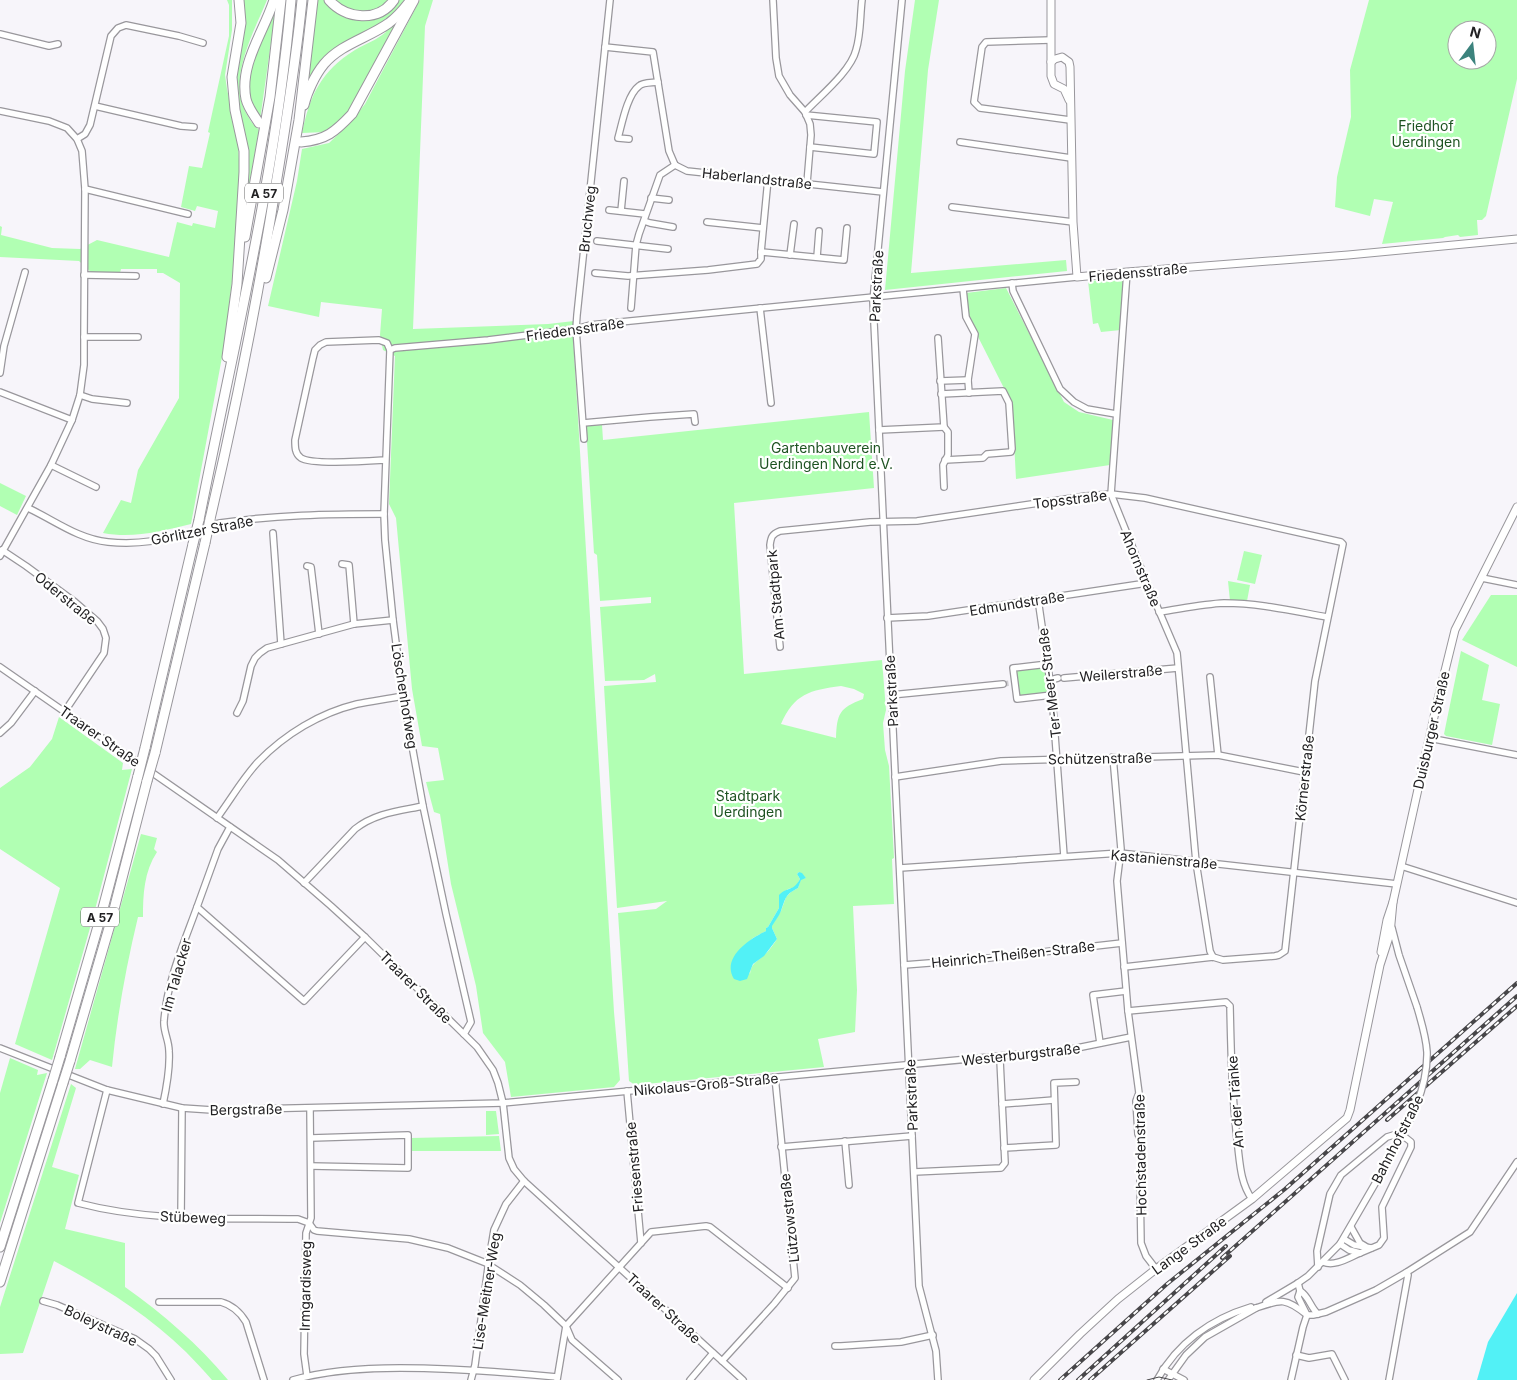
<svg xmlns="http://www.w3.org/2000/svg" width="1517" height="1380" font-family="Inter,sans-serif">
  <style>
    .green { fill: #b1ffb3; fill-rule: evenodd }
    .water { fill: #52f1f6 }
    .lines { fill: none; stroke-linecap: round; stroke-linejoin: round }
    .minor-tunnel { stroke: #cccbcf; stroke-width: 5.5; stroke-dasharray: 5.5 3; stroke-linecap: butt }
    .minor-casing { stroke: #99979c; stroke-width: 8 }
    .major-casing { stroke: #99979c; stroke-width: 9 }
    .highway-casing { stroke: #99979c; stroke-width: 11 }
    .minor { stroke: #fff; stroke-width: 5.5 }
    .major { stroke: #fff; stroke-width: 7 }
    .highway { stroke: #fff; stroke-width: 9 }
    .tram { stroke: #474649; stroke-width: 1 }
    .rail-casing { stroke: #474649; stroke-width: 4 }
    .rail { stroke: #fff; stroke-width: 2; stroke-dasharray: 5.5; stroke-linecap: butt }
    .minor-bridge-casing { stroke: #99979c; stroke-width: 8; stroke-linecap: butt }
    .highway-bridge-casing { stroke: #99979c; stroke-width: 11; stroke-linecap: butt }
    .minor-bridge { stroke: #fff; stroke-width: 5.5 }
    .highway-bridge { stroke: #fff; stroke-width: 9 }
    .labels { text-anchor: middle; dominant-baseline: central; stroke-width: 4.5; stroke-linejoin: round; paint-order: stroke }
    .shield { fill: #fff; stroke: #646465; stroke-width: 1 }
    .shield-label { font-size: 12px; font-weight: bold; fill: #222123 }
    .park-label { font-size: 14px; fill: #1e5322; stroke: #fff }
    .street-label { font-size: 14px; fill: #222123; stroke: #fff }
  </style>
  <rect width="100%" height="100%" fill="#f7f5fa"/>
  <g class="green">
    <path d="M227 0H232V30L225 75 227 89 238 143 240 177 233 273 225 341 191 524C162 531 133 539 103 533L121 500 131 503 138 470 179 398 180 283 163 273H157V269H121L120 273H92L79 261 0 257V226L2 227 1 235 52 248 80 249 97 240 169 257 177 222 192 226 193 223 215 228 218 211 197 206 195 211 181 207 189 166 202 168 210 133 208 132 229 36V5Z"/>
    <path d="M243 0H267C253 34 225 83 249 118 251 122 255 126 259 130L248 191V153L235 95 236 70Z"/>
    <path d="M277 0 260 120C255 111 249 103 247 92 243 70 267 22 277 0Z"/>
    <path d="M317 0H327L362 18 397 0H413L351 112 326 132 302 133C310 95 321 71 355 50 365 44 377 40 386 32L381 26 352 42 307 85Z"/>
    <path d="M333 0H391C386 4 380 9 374 11 360 17 345 8 333 0Z"/>
    <polygon points="420,0 433,0 425,26 413,329 548,324 574,321 573,336 614,1012 620,1080 614,1087 511,1097 505,1062 483,1033 476,986 451,884 440,814 434,812 426,782 444,780 438,748 422,746 412,689 396,518 389,504 395,356 383,350 380,335 382,309 321,302 319,317 268,306 297,181 302,149 329,143 350,123 365,104"/>
    <polygon points="915,0 939,0 928,70 911,273 1066,260 1067,271 885,290 905,71"/>
    <path d="M1369 0H1517V79L1486 216 1482 220H1477L1478 235 1460 237 1458 235 1445 237 1443 238 1382 244 1393 202 1374 199 1370 216 1335 207 1337 177 1351 117 1350 70ZM1457 30H1487V60H1457Z"/>
    <polygon points="1121,279 1124,281 1121,330 1101,332 1098,323 1093,324 1088,281"/>
    <polygon points="1006,288 1064,402 1079,412 1113,420 1110,465 1016,479 1012,404 968,317 966,293"/>
    <path d="M869 412 874 488 734 503 744 674 882 660 886 710 883 723 885 750 889 766 894 858 892 859 894 904 853 906 857 990 855 1032 818 1039 824 1067 635 1085 629 1081 618 913 656 909 667 901 617 908 604 686 656 682 655 674 644 680 605 681 600 607 651 603V597L600 601 597 555 594 553 586 426 602 425 603 440ZM841 686 854 689 864 694 863 699C839 708 837 714 836 738L781 724C794 694 810 690 841 686ZM799 872 806 878 801 879 798 888 791 892 786 897 781 911 772 925V928L777 939C773 945 769 951 764 955 757 962 751 963 750 974L739 951 753 938 766 931V928L768 927 779 908 780 895 788 889 796 887 800 879 797 874Z"/>
    <polygon points="0,483 26,496 17,515 0,506"/>
    <polygon points="1244,551 1262,555 1255,584 1237,580"/>
    <polygon points="1228,581 1250,585 1247,601 1230,601"/>
    <polygon points="1491,595 1517,595 1517,667 1462,640"/>
    <polygon points="1461,651 1489,665 1482,700 1500,704 1492,745 1446,736 1444,734"/>
    <polygon points="1046,665 1049,693 1019,696 1016,669"/>
    <polygon points="59,717 123,763 122,770 132,769 92,921 52,1060 15,1044 60,888 0,849 0,788 30,767 52,739"/>
    <path d="M141 834 157 838 154 849 157 852C144 872 143 894 143 917H138C126 967 117 1016 112 1067L90 1060 80 1069H75Z"/>
    <polygon points="10,1058 38,1070 37,1075 47,1073 0,1223 0,1093"/>
    <path d="M71 1084 76 1088 52 1167 79 1175 65 1229 125 1243V1287C163 1314 198 1344 228 1380H212C204 1371 195 1361 186 1352 147 1314 102 1286 54 1261L23 1353 0 1354V1307Z"/>
    <polygon points="486,1111 496,1111 499,1134 486,1135"/>
    <polygon points="499,1136 501,1151 411,1151 411,1138"/>
  </g>
  <g class="water">
    <path d="M799 872 802 873 806 878 801 880 798 888C785 895 786 897 781 911 779 916 775 921 772 926V928L777 939 764 956 753 964 747 979 740 981 734 979C721 958 749 939 766 931V928L768 927 779 908V895C788 886 793 892 800 879L797 874Z"/>
    <polygon points="1517,1293 1517,1380 1477,1380 1488,1342"/>
  </g>
  <g class="lines">
    <polyline class="minor-tunnel" points="1003,684 1011,683"/>
    <defs>
      <g id="minor">
        <polyline points="773,0 776,58 779,76 790,95 805,112 810,124 811,135 807,183"/>
        <polyline points="902,0 873,301 919,1286 936,1351 938,1380"/>
        <polyline points="0,34 49,46 58,44"/>
        <polyline points="1051,40 986,42 982,47 974,102 980,108 1070,120"/>
        <polyline points="605,47 653,52 669,151 675,165"/>
        <polyline points="95,106 181,126 194,127"/>
        <polyline points="0,111 49,121 67,128 77,139 82,151 85,189 84,337 84,365 80,395 72,420 51,465 0,556"/>
        <path d="M805 112C820 96 851 71 856 50 861 34 860 16 862 0"/>
        <polyline points="806,115 877,122 874,154 810,147"/>
        <polyline points="77,139 85,134 90,125 111,36 118,28 126,25 179,36 203,43"/>
        <path d="M629 139 618 138C622 124 627 95 639 86 643 82 652 83 658 82"/>
        <polyline points="960,142 1071,158"/>
        <polyline points="675,165 687,171 883,192"/>
        <polyline points="85,189 188,214"/>
        <polyline points="651,198 669,200"/>
        <polyline points="952,207 1073,222"/>
        <polyline points="609,210 645,214"/>
        <polyline points="621,211 624,181"/>
        <polyline points="644,221 650,223 673,227"/>
        <polyline points="707,222 763,228"/>
        <polyline points="597,241 668,249"/>
        <polyline points="761,252 768,179"/>
        <polyline points="790,255 794,224"/>
        <polyline points="817,257 819,231"/>
        <polyline points="1127,272 1111,494 1147,583 1177,653 1196,862 1210,951 1213,957"/>
        <polyline points="595,273 628,276 708,270 757,264 761,259 761,252 844,260 847,228"/>
        <polyline points="84,275 136,276"/>
        <polyline points="1012,283 1013,291 1060,389 1074,402 1087,409 1116,414"/>
        <polyline points="963,289 966,317 975,334 968,380 969,393"/>
        <polyline points="631,308 636,245 639,234 660,175 675,165"/>
        <polyline points="760,308 771,403"/>
        <polyline points="84,337 138,337"/>
        <polyline points="390,350 395,348 488,340 576,329 590,325 1077,277"/>
        <polyline points="0,373 4,346 25,272"/>
        <polyline points="940,381 968,380"/>
        <polyline points="0,392 72,420"/>
        <polyline points="941,394 1003,391 1009,403 1012,449 1011,452 987,454 983,458 945,460"/>
        <polyline points="80,395 92,399 127,403"/>
        <polyline points="583,423 650,417 694,414 695,422"/>
        <polyline points="944,427 948,432 948,455 943,465 944,487"/>
        <polyline points="879,430 944,427 938,338"/>
        <polyline points="584,439 576,329 577,315 610,0"/>
        <path d="M385 460C370 461 311 465 301 458 295 454 295 447 295 440L313 358 315 350 320 345 326 342 379 340 387 343 390 350 384 514 385 540 393 620 403 696 423 806 446 914 471 1022 464 1034"/>
        <polyline points="51,465 96,487"/>
        <path d="M28 508C54 520 78 539 108 542 129 544 155 542 176 536 191 533 205 526 220 523 275 515 328 514 384 514"/>
        <polyline points="273,533 281,644"/>
        <polyline points="2,550 26,566 75,602 97,621 103,629 106,638 104,653 65,711"/>
        <polyline points="342,564 349,565 354,624"/>
        <polyline points="307,566 311,567 319,634"/>
        <polyline points="1482,578 1517,585"/>
        <polyline points="1038,599 1052,695 1064,856"/>
        <path d="M1159 612C1180 609 1203 604 1224 603 1259 603 1293 611 1327 617"/>
        <polyline points="887,618 928,616 1147,583"/>
        <path d="M780 647 770 545C771 537 772 534 780 531L870 522 917 521 1086 496 1111 494 1145 498 1341 542 1343 544 1315 681 1285 951 1279 955 1275 956 1223 960 1213 957 1124 967"/>
        <polyline points="1048,664 1013,668 1017,699 1052,695"/>
        <polyline points="0,667 278,860 331,906 365,937 477,1047 493,1070 498,1083 503,1103 509,1158 514,1169 524,1181 743,1380"/>
        <polyline points="1210,677 1218,755"/>
        <polyline points="1064,678 1178,668"/>
        <polyline points="1050,680 1058,678"/>
        <polyline points="891,695 1003,684"/>
        <polyline points="237,713 243,701 251,666 255,658 260,653 267,648 354,624 393,620"/>
        <polyline points="0,733 11,723 35,691"/>
        <polyline points="1429,738 1517,755"/>
        <polyline points="1113,757 1121,849 1117,881 1128,1011 1139,1093 1136,1101 1138,1134 1141,1141 1143,1175 1140,1181 1141,1243 1146,1256 1156,1269"/>
        <polyline points="895,777 1001,761 1218,755 1304,772"/>
        <path d="M217 818C231 799 243 778 258 762 285 734 320 713 357 704 372 701 388 699 403 696"/>
        <polyline points="230,827 218,849 197,907 304,1001 365,937"/>
        <polyline points="1401,866 1517,903"/>
        <polyline points="900,868 1120,853 1397,884"/>
        <path d="M304 883 355 829C375 813 399 811 423 806"/>
        <polyline points="1392,928 1399,955 1417,1007"/>
        <polyline points="904,965 980,959 1122,943"/>
        <path d="M1128 1011 1226 1002 1230 1006C1231 1053 1232 1100 1238 1148 1240 1165 1241 1184 1252 1199"/>
        <polyline points="1100,1043 1093,995 1126,991"/>
        <polyline points="0,1048 107,1090 182,1108 212,1110 503,1103 1043,1052 1072,1049 1131,1037"/>
        <path d="M107 1090 78 1203C150 1222 224 1218 298 1219L309 1223 314 1230 317 1231 409 1239 448 1248 486 1263 520 1285 544 1305 566 1326 572 1340 618 1380"/>
        <polyline points="627,1091 641,1243"/>
        <path d="M163 1104C166 1090 170 1065 169 1051 169 1040 163 1031 164 1021 167 981 184 943 197 907"/>
        <polyline points="1002,1104 1054,1100"/>
        <polyline points="311,1138 408,1135 408,1168 311,1166"/>
        <polyline points="845,1141 849,1185"/>
        <polyline points="781,1147 912,1136"/>
        <polyline points="1004,1148 1056,1145 1054,1083 1076,1082"/>
        <polyline points="914,1172 1001,1168 1005,1163 1000,1060"/>
        <polyline points="181,1217 182,1108"/>
        <polyline points="1351,1227 1360,1243 1365,1246"/>
        <polyline points="1344,1239 1354,1245 1371,1248"/>
        <path d="M1323 1262C1335 1267 1348 1258 1360 1253"/>
        <polyline points="1318,1267 1317,1251 1330,1194 1341,1175 1387,1137 1397,1134 1406,1138 1411,1142 1411,1147 1382,1207 1384,1238 1379,1245 1360,1253 1349,1250 1340,1244"/>
        <path d="M1300 1291C1309 1296 1310 1307 1318 1314"/>
        <polyline points="43,1301 57,1305 135,1339 149,1349 156,1356 171,1380"/>
        <path d="M159 1302H221C232 1305 240 1312 246 1322L264 1380"/>
        <polyline points="1266,1302 1298,1283 1308,1276 1340,1244 1383,1170"/>
        <path d="M1253 1309C1280 1300 1284 1296 1307 1315H1313L1326 1312 1376 1290 1407 1272 1470 1232 1517 1162"/>
        <polyline points="835,1346 841,1346 901,1342 933,1335"/>
        <polyline points="1296,1355 1309,1358 1332,1354 1345,1380"/>
        <polyline points="722,1361 774,1304 795,1278 775,1077"/>
        <polyline points="1163,1369 1184,1380"/>
        <polyline points="307,1376 304,1354 306,1233 311,1218 310,1108"/>
        <path d="M293 1380C328 1370 364 1368 400 1368 452 1368 504 1372 557 1377"/>
        <polyline points="471,1380 475,1365 489,1260 494,1230 506,1204 524,1181"/>
        <polyline points="557,1380 566,1326 651,1232 706,1226 710,1227 788,1288"/>
        <polyline points="690,1380 713,1353"/>
        <path d="M1157 1380C1177 1343 1211 1319 1251 1307"/>
        <polyline points="1168,1380 1186,1355 1205,1337 1256,1308"/>
        <polyline points="1291,1380 1303,1327 1307,1315 1298,1297 1300,1291 1298,1283"/>
        <polyline points="1389,1380 1408,1275 1407,1272"/>
      </g>
      <g id="major">
        <polyline points="1051,0 1051,76 1054,84 1064,89 1069,100"/>
        <polyline points="1051,62 1055,59 1062,57 1069,62 1070,67 1073,222 1077,277 1127,272 1348,255 1517,239"/>
        <polyline points="1381,952 1387,920 1393,902 1438,699 1455,630 1517,507"/>
        <polyline points="1034,1380 1080,1334 1118,1299 1156,1269 1252,1199 1347,1118 1350,1110 1380,965 1390,934 1393,902"/>
      </g>
      <g id="highway">
        <path d="M329 0C346 19 378 23 394 0"/>
        <path d="M304 105C307 92 315 75 324 64 341 44 368 38 389 23 397 17 404 9 410 1"/>
        <path d="M259 123C254 115 248 108 246 99 239 64 264 32 274 0"/>
        <path d="M301 142C326 140 335 132 352 114L414 0"/>
        <polyline points="245,237 270,97 281,0"/>
        <polyline points="266,278 283,210 299,120 313,0"/>
        <polyline points="227,357 237,284 244,172 244,151 235,110 232,77 241,23 239,0"/>
        <path d="M210 519C236 408 258 297 276 184 286 123 296 62 302 0"/>
        <path d="M199 520C233 347 276 175 291 0"/>
        <polyline points="145,748 193,544"/>
        <polyline points="155,753 205,543"/>
        <polyline points="60,1057 101,916 138,776"/>
        <polyline points="70,1061 111,921 147,781"/>
        <polyline points="0,1247 53,1080"/>
        <polyline points="0,1282 63,1083"/>
      </g>
    </defs>
    <use href="#minor" class="minor-casing"/>
    <use href="#major" class="major-casing"/>
    <use href="#highway" class="highway-casing"/>
    <use href="#minor" class="minor"/>
    <use href="#major" class="major"/>
    <use href="#highway" class="highway"/>
    <polyline class="tram" points="1147,1380 1159,1377 1172,1380"/>
    <defs>
      <g id="rail">
        <polyline points="1387,1120 1517,1006"/>
        <polyline points="1222,1258 1517,996"/>
        <polyline points="1060,1380 1167,1284 1285,1189 1517,983"/>
        <polyline points="1078,1380 1226,1246"/>
        <polyline points="1090,1380 1230,1256"/>
      </g>
    </defs>
    <use href="#rail" class="rail-casing"/>
    <use href="#rail" class="rail"/>
    <defs>
      <path id="minor-bridge" d="M1383 1170C1403 1133 1428 1095 1427 1052 1426 1036 1421 1021 1417 1007"/>
      <g id="highway-bridge">
        <polyline points="205,543 210,519"/>
        <polyline points="193,544 199,520"/>
        <polyline points="138,776 145,748"/>
        <polyline points="147,781 155,753"/>
        <polyline points="53,1080 60,1057"/>
        <polyline points="63,1083 70,1061"/>
      </g>
    </defs>
    <use href="#minor-bridge" class="minor-bridge-casing"/>
    <use href="#highway-bridge" class="highway-bridge-casing"/>
    <use href="#minor-bridge" class="minor-bridge"/>
    <use href="#highway-bridge" class="highway-bridge"/>
  </g>
  <g class="labels">
    <g class="shield">
      <rect x="245" y="183.5" width="38" height="19" rx="4"/>
      <rect x="81" y="907.5" width="38" height="19" rx="4"/>
    </g>
    <g class="shield-label">
      <text x="264" y="193">A 57</text>
      <text x="100" y="917">A 57</text>
    </g>
    <g class="park-label">
      <text x="1426" y="125">Friedhof<tspan x="1426" dy="16">Uerdingen</tspan></text>
      <text x="826" y="447">Gartenbauverein<tspan x="826" dy="16">Uerdingen Nord e.V.</tspan></text>
      <text x="748" y="795">Stadtpark<tspan x="748" dy="16">Uerdingen</tspan></text>
    </g>
    <g class="street-label">
      <text transform="translate(757 178) rotate(6)">Haberlandstraße</text>
      <text transform="translate(587 219) rotate(-84)">Bruchweg</text>
      <text transform="translate(1138 272) rotate(-5)">Friedensstraße</text>
      <text transform="translate(876 286) rotate(-87)">Parkstraße</text>
      <text transform="translate(575 329) rotate(-8)">Friedensstraße</text>
      <text transform="translate(1070 499) rotate(-7)">Topsstraße</text>
      <text transform="translate(202 530) rotate(-11)">Görlitzer Straße</text>
      <text transform="translate(1141 568) rotate(67)">Ahornstraße</text>
      <text transform="translate(775 595) rotate(-95)">Am Stadtpark</text>
      <text transform="translate(66 598) rotate(39)">Oderstraße</text>
      <text transform="translate(1017 603) rotate(-9)">Edmundstraße</text>
      <text transform="translate(1121 673) rotate(-5)">Weilerstraße</text>
      <text transform="translate(1049 683) rotate(-97)">Ter-Meer-Straße</text>
      <text transform="translate(891 691) rotate(-93)">Parkstraße</text>
      <text transform="translate(405 696) rotate(81)">Löschenhofweg</text>
      <text transform="translate(1431 730) rotate(-77)">Duisburger Straße</text>
      <text transform="translate(100 736) rotate(35)">Traarer Straße</text>
      <text transform="translate(1100 758) rotate(-1)">Schützenstraße</text>
      <text transform="translate(1304 778) rotate(-84)">Körnerstraße</text>
      <text transform="translate(1164 859) rotate(5)">Kastanienstraße</text>
      <text transform="translate(1013 954) rotate(-6)">Heinrich-Theißen-Straße</text>
      <text transform="translate(176 975) rotate(-74)">Im Talacker</text>
      <text transform="translate(416 987) rotate(45)">Traarer Straße</text>
      <text transform="translate(1021 1054) rotate(-6)">Westerburgstraße</text>
      <text transform="translate(706 1084) rotate(-5)">Nikolaus-Groß-Straße</text>
      <text transform="translate(911 1095) rotate(-92)">Parkstraße</text>
      <text transform="translate(1235 1102) rotate(-94)">An der Tränke</text>
      <text transform="translate(246 1109) rotate(-1)">Bergstraße</text>
      <text transform="translate(1397 1139) rotate(-63)">Bahnhofstraße</text>
      <text transform="translate(1140 1155) rotate(-91)">Hochstadenstraße</text>
      <text transform="translate(634 1167) rotate(-95)">Friesenstraße</text>
      <text transform="translate(193 1217) rotate(2)">Stübeweg</text>
      <text transform="translate(789 1218) rotate(-96)">Lützowstraße</text>
      <text transform="translate(1189 1245) rotate(-36)">Lange Straße</text>
      <text transform="translate(305 1286) rotate(-89)">Irmgardisweg</text>
      <text transform="translate(486 1291) rotate(-81)">Lise-Meitner-Weg</text>
      <text transform="translate(664 1308) rotate(43)">Traarer Straße</text>
      <text transform="translate(101 1325) rotate(25)">Boleystraße</text>
    </g>
  </g>
  <g transform="translate(1472 45) rotate(15)"><circle r="24" fill="#ffffff" stroke="#a7a6a7"/>
  <path d="M0-4L9 19L0 12L-9 19Z" fill="#3c837d"/>
  <text y="-8" font-size="14" font-weight="bold" text-anchor="middle" fill="#222123">N</text>
  </g>
</svg>
